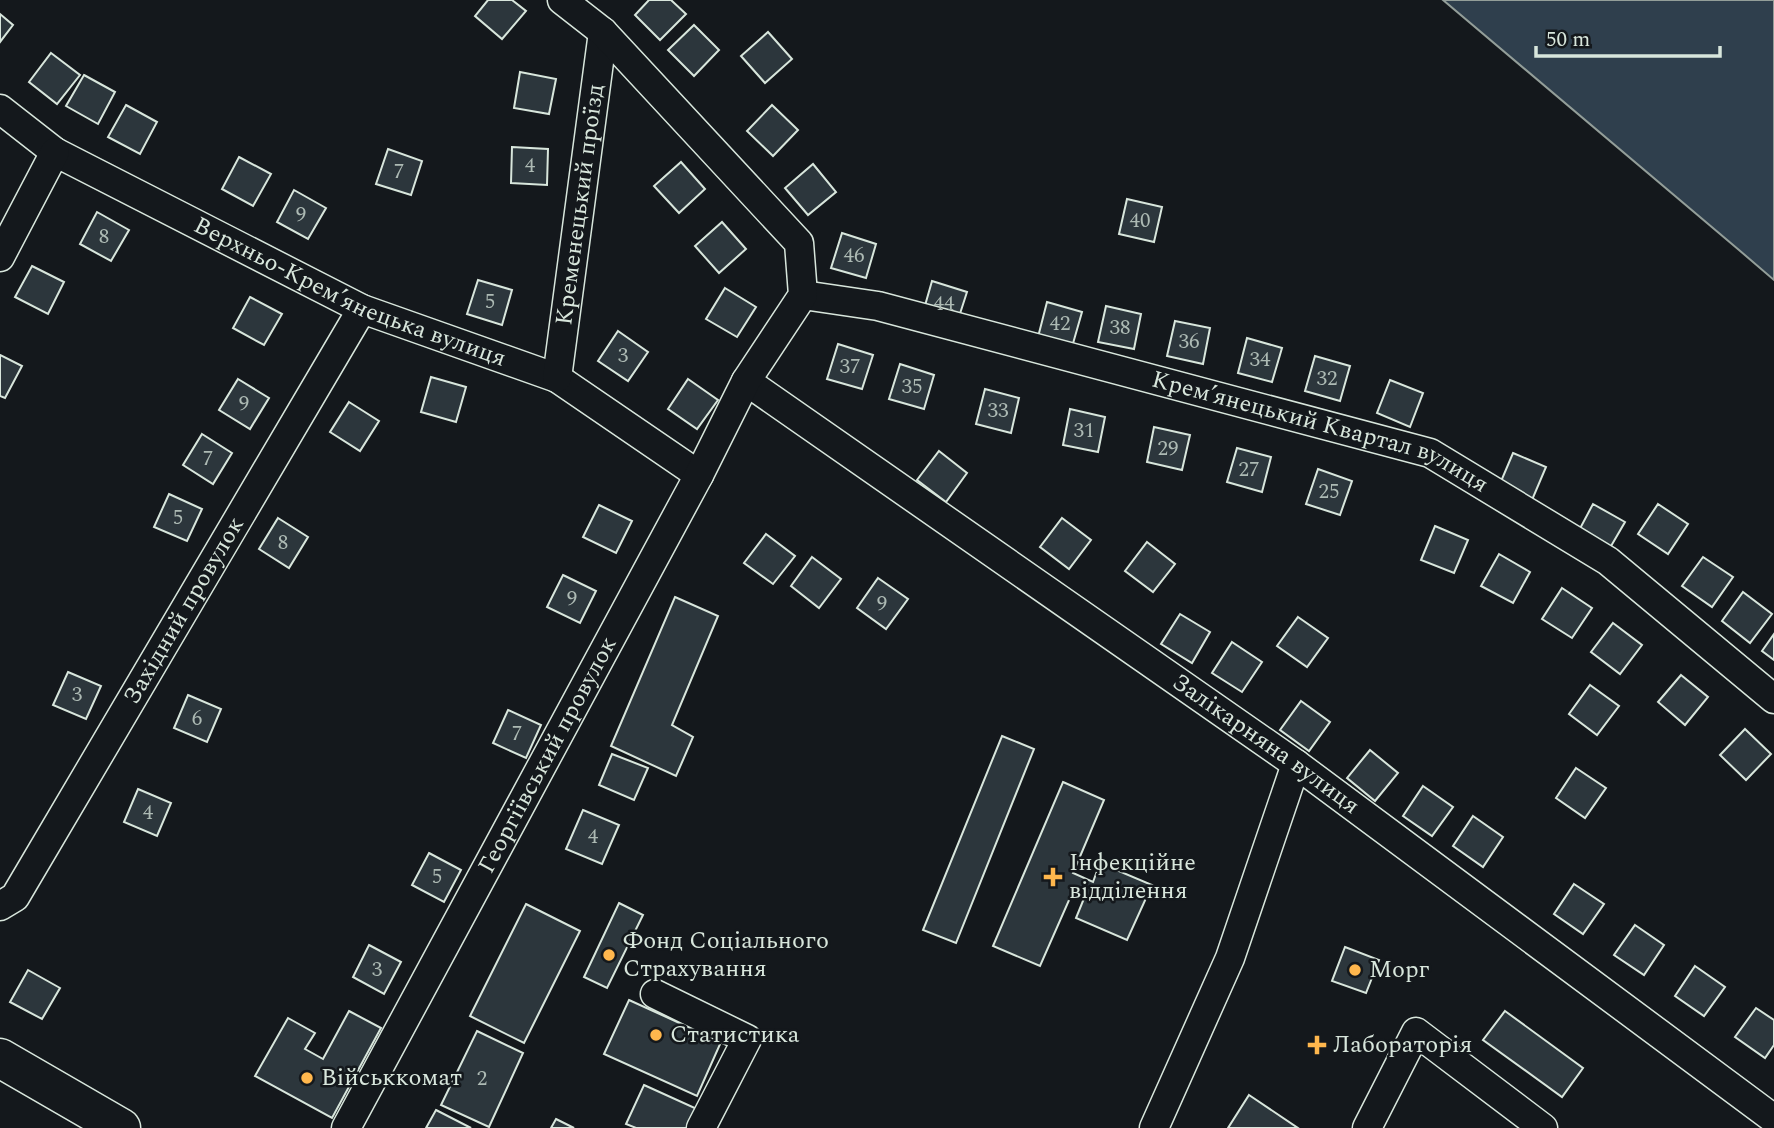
<svg xmlns="http://www.w3.org/2000/svg" width="1774" height="1128" font-family="Spectral,serif">
  <style>
    .water { fill: #2f3f4d; stroke: #939e99; stroke-width: 2 }
    .building { fill: #2c363c; stroke: #d8e6dc; stroke-width: 2 }
    .lines { fill: none; stroke-linecap: round; stroke-linejoin: round }
    .minor-casing { stroke: #d8e6dc; stroke-width: 31 }
    .highway-casing { stroke: #d8e6dc; stroke-width: 41 }
    .minor { stroke: #14181c; stroke-width: 28 }
    .highway { stroke: #14181c; stroke-width: 38 }
    .poi-dot { fill: #ffb74d; stroke: #14181c; stroke-width: 2.5 }
    .labels { text-anchor: middle; dominant-baseline: central; stroke-width: 5; stroke-linejoin: round; paint-order: stroke }
    .number-label { font-size: 21px; fill: #adbab4 }
    .street-label { font-size: 24px; fill: #d8e6dc; stroke: #14181c }
    .poi-label { font-size: 24px; fill: #d8e6dc; stroke: #14181c; text-anchor: start }
  </style>
  <rect width="100%" height="100%" fill="#14181c"/>
  <polygon class="water" points="1443,0 1774,0 1774,280 1739,250"/>
  <g class="building">
    <polygon points="488,0 512,0 526,11 502,39 475,16"/>
    <polygon points="649,0 671,0 686,14 660,40 635,15"/>
    <polygon points="0,14 13,25 0,42"/>
    <polygon points="694,25 719,50 694,76 668,50"/>
    <polygon points="768,32 792,59 765,83 741,56"/>
    <polygon points="51,53 80,75 57,104 29,82"/>
    <polygon points="520,72 556,79 549,114 514,108"/>
    <polygon points="84,75 115,92 98,124 66,106"/>
    <polygon points="126,105 157,122 140,154 108,137"/>
    <polygon points="772,105 798,130 773,156 747,131"/>
    <polygon points="512,147 548,149 547,185 511,183"/>
    <polygon points="388,149 422,161 411,195 376,184"/>
    <polygon points="239,157 271,174 253,206 222,189"/>
    <polygon points="681,162 705,189 679,213 654,186"/>
    <polygon points="813,164 836,192 808,215 785,188"/>
    <polygon points="294,190 326,208 308,239 277,222"/>
    <polygon points="1127,199 1162,207 1154,242 1119,234"/>
    <polygon points="97,212 129,230 111,261 80,244"/>
    <polygon points="722,222 746,249 719,273 695,246"/>
    <polygon points="842,233 876,244 866,278 831,268"/>
    <polygon points="32,266 64,282 48,314 15,297"/>
    <polygon points="478,280 512,290 502,325 467,314"/>
    <polygon points="932,281 967,292 956,326 922,316"/>
    <polygon points="725,288 756,307 737,337 706,319"/>
    <polygon points="250,297 282,314 264,345 233,328"/>
    <polygon points="1047,302 1082,312 1072,347 1038,337"/>
    <polygon points="1106,306 1141,314 1134,349 1098,342"/>
    <polygon points="1175,321 1210,328 1203,364 1167,356"/>
    <polygon points="618,331 648,352 628,381 598,361"/>
    <polygon points="1247,338 1282,348 1272,382 1238,373"/>
    <polygon points="838,344 873,355 862,389 827,379"/>
    <polygon points="0,355 22,366 5,398 0,396"/>
    <polygon points="1315,356 1350,366 1340,401 1305,391"/>
    <polygon points="900,364 934,375 924,409 889,399"/>
    <polygon points="431,377 466,387 456,422 421,412"/>
    <polygon points="238,379 269,398 250,429 219,410"/>
    <polygon points="688,379 718,400 697,429 668,409"/>
    <polygon points="1390,380 1423,393 1410,427 1377,413"/>
    <polygon points="985,389 1019,398 1011,433 976,424"/>
    <polygon points="349,402 379,421 360,451 330,432"/>
    <polygon points="1070,409 1105,417 1098,452 1063,445"/>
    <polygon points="1154,427 1190,435 1182,470 1147,462"/>
    <polygon points="202,434 232,453 213,484 183,465"/>
    <polygon points="1237,448 1271,457 1262,492 1227,482"/>
    <polygon points="939,451 967,473 946,502 917,480"/>
    <polygon points="1513,453 1546,467 1532,500 1499,486"/>
    <polygon points="1318,469 1352,481 1340,515 1306,504"/>
    <polygon points="169,494 202,509 187,541 154,527"/>
    <polygon points="1593,504 1625,522 1607,553 1576,536"/>
    <polygon points="1658,504 1688,524 1668,554 1638,534"/>
    <polygon points="599,505 632,521 616,553 583,537"/>
    <polygon points="278,518 308,537 289,568 259,549"/>
    <polygon points="1062,518 1091,540 1069,569 1040,547"/>
    <polygon points="1435,526 1468,540 1454,573 1421,560"/>
    <polygon points="766,534 795,556 773,584 744,563"/>
    <polygon points="1147,542 1175,564 1153,592 1125,571"/>
    <polygon points="1499,554 1530,572 1513,603 1481,586"/>
    <polygon points="812,557 841,579 819,608 791,586"/>
    <polygon points="1703,557 1733,577 1712,607 1682,586"/>
    <polygon points="563,575 596,591 580,623 547,607"/>
    <polygon points="878,578 908,599 886,629 857,608"/>
    <polygon points="1562,588 1592,608 1572,638 1542,619"/>
    <polygon points="1743,592 1772,614 1750,643 1722,621"/>
    <polygon points="675,597 718,616 672,725 693,737 676,776 611,746"/>
    <polygon points="1180,614 1210,632 1192,663 1161,644"/>
    <polygon points="1298,617 1328,638 1307,667 1277,646"/>
    <polygon points="1613,623 1642,645 1620,674 1591,652"/>
    <polygon points="1774,634 1774,660 1762,651"/>
    <polygon points="1232,642 1262,662 1242,692 1212,673"/>
    <polygon points="68,672 101,686 86,719 53,705"/>
    <polygon points="1681,675 1708,697 1685,725 1658,702"/>
    <polygon points="1590,685 1619,706 1597,735 1569,714"/>
    <polygon points="188,695 221,709 207,742 174,728"/>
    <polygon points="1301,701 1330,722 1309,751 1280,730"/>
    <polygon points="508,710 541,725 526,758 493,743"/>
    <polygon points="1745,729 1771,754 1746,780 1720,755"/>
    <polygon points="1002,736 1034,749 956,943 923,930"/>
    <polygon points="1370,750 1398,773 1375,801 1347,778"/>
    <polygon points="612,754 648,768 634,800 599,785"/>
    <polygon points="1576,768 1606,788 1585,818 1556,798"/>
    <polygon points="1063,782 1104,800 1073,873 1093,882 1100,863 1152,885 1127,940 1076,918 1085,896 1073,891 1040,966 993,946"/>
    <polygon points="1423,786 1453,807 1432,836 1403,816"/>
    <polygon points="138,789 171,803 157,836 124,822"/>
    <polygon points="583,810 619,825 602,864 566,849"/>
    <polygon points="1473,816 1503,837 1483,867 1453,846"/>
    <polygon points="429,853 461,870 444,902 412,885"/>
    <polygon points="1574,884 1604,904 1583,934 1554,914"/>
    <polygon points="619,903 643,915 607,988 584,977"/>
    <polygon points="526,904 580,931 524,1043 470,1016"/>
    <polygon points="1635,925 1664,945 1644,975 1614,955"/>
    <polygon points="369,945 401,962 384,994 353,977"/>
    <polygon points="1345,947 1379,960 1366,993 1332,981"/>
    <polygon points="1695,966 1725,987 1704,1016 1675,996"/>
    <polygon points="28,970 60,988 42,1019 10,1002"/>
    <polygon points="629,1000 721,1042 697,1096 604,1054"/>
    <polygon points="1756,1008 1774,1020 1774,1045 1765,1058 1735,1037"/>
    <polygon points="349,1011 381,1028 332,1118 255,1076 288,1018 315,1033 305,1049 323,1059"/>
    <polygon points="1505,1011 1583,1068 1562,1097 1483,1040"/>
    <polygon points="477,1031 523,1053 489,1127 441,1105"/>
    <polygon points="644,1085 697,1109 689,1128 636,1128 626,1124"/>
    <polygon points="1249,1095 1298,1128 1228,1128"/>
    <polygon points="436,1110 471,1128 426,1128"/>
    <polygon points="556,1119 574,1128 551,1128"/>
  </g>
  <g class="lines">
    <defs>
      <g id="minor">
        <path id="s1" d="M0 109 55 152 362 309 557 378 699 475"/>
        <polyline points="0,257 55,152"/>
        <path id="s2" d="M803 295 878 306 1430 453 1608 561 1774 699"/>
        <path id="s3" d="M557 378 603 32"/>
        <path id="s4" d="M746 381 1296 764 1774 1119"/>
        <path id="s5" d="M0 906 15 897 362 309"/>
        <polyline points="655,994 747,1039 701,1128"/>
        <path id="s6" d="M346 1128 699 475 746 381 803 295 799 243 603 32 562 0"/>
        <polyline points="1154,1128 1230,958 1296,764"/>
        <polyline points="1367,1128 1416,1032 1543,1128"/>
      </g>
      <polyline id="highway" points="0,1058 121,1128"/>
    </defs>
    <use href="#minor" class="minor-casing"/>
    <use href="#highway" class="highway-casing"/>
    <use href="#minor" class="minor"/>
    <use href="#highway" class="highway"/>
  </g>
  <g class="poi-dot">
    <path d="M1049.5 866.5h7v7h7v7h-7v7h-7v-7h-7v-7h7z"/>
    <circle cx="609" cy="955" r="7"/>
    <circle cx="1355" cy="970" r="7"/>
    <circle cx="656" cy="1035" r="7"/>
    <path d="M1313.5 1034.5h7v7h7v7h-7v7h-7v-7h-7v-7h7z"/>
    <circle cx="307" cy="1078" r="7"/>
  </g>
  <g class="labels">
    <g class="number-label">
      <text x="530" y="166">4</text>
      <text x="399" y="172">7</text>
      <text x="301" y="215">9</text>
      <text x="1140" y="221">40</text>
      <text x="104" y="237">8</text>
      <text x="854" y="256">46</text>
      <text x="490" y="302">5</text>
      <text x="944" y="304">44</text>
      <text x="1060" y="324">42</text>
      <text x="1120" y="328">38</text>
      <text x="1189" y="342">36</text>
      <text x="623" y="356">3</text>
      <text x="1260" y="360">34</text>
      <text x="850" y="367">37</text>
      <text x="1327" y="379">32</text>
      <text x="912" y="387">35</text>
      <text x="244" y="404">9</text>
      <text x="998" y="411">33</text>
      <text x="1084" y="431">31</text>
      <text x="1168" y="449">29</text>
      <text x="208" y="459">7</text>
      <text x="1249" y="470">27</text>
      <text x="1329" y="492">25</text>
      <text x="178" y="518">5</text>
      <text x="283" y="543">8</text>
      <text x="572" y="599">9</text>
      <text x="882" y="604">9</text>
      <text x="77" y="695">3</text>
      <text x="197" y="719">6</text>
      <text x="517" y="734">7</text>
      <text x="148" y="813">4</text>
      <text x="593" y="837">4</text>
      <text x="437" y="877">5</text>
      <text x="377" y="970">3</text>
      <text x="482" y="1079">2</text>
    </g>
    <g class="street-label">
      <text stroke="none"><textPath href="#s3" startOffset="175">Кременецький проїзд</textPath></text>
      <text stroke="none"><textPath href="#s1" startOffset="397">Верхньо-Крем’янецька вулиця</textPath></text>
      <text stroke="none"><textPath href="#s2" startOffset="536">Крем’янецький Квартал вулиця</textPath></text>
      <text stroke="none"><textPath href="#s5" startOffset="350">Західний провулок</textPath></text>
      <text stroke="none"><textPath href="#s4" startOffset="634">Залікарняна вулиця</textPath></text>
      <text stroke="none"><textPath href="#s6" startOffset="424">Георгіївський провулок</textPath></text>
    </g>
    <g class="poi-label">
      <text x="1069" y="863">Інфекційне<tspan x="1069" dy="28">відділення</tspan></text>
      <text x="623" y="941">Фонд Соцiального<tspan x="623" dy="28">Страхування</tspan></text>
      <text x="1369" y="970">Морг</text>
      <text x="670" y="1035">Статистика</text>
      <text x="1333" y="1045">Лабораторія</text>
      <text x="321" y="1078">Вiйськкомат</text>
    </g>
  </g>
  <path d="M1536 46v10h184v-10" fill="none" stroke="#d8e6dc" stroke-width="3.5"/>
  <text x="1546" y="46" font-size="21" fill="#d8e6dc" stroke="#14181c" stroke-width="5" paint-order="stroke">50 m</text>
</svg>
